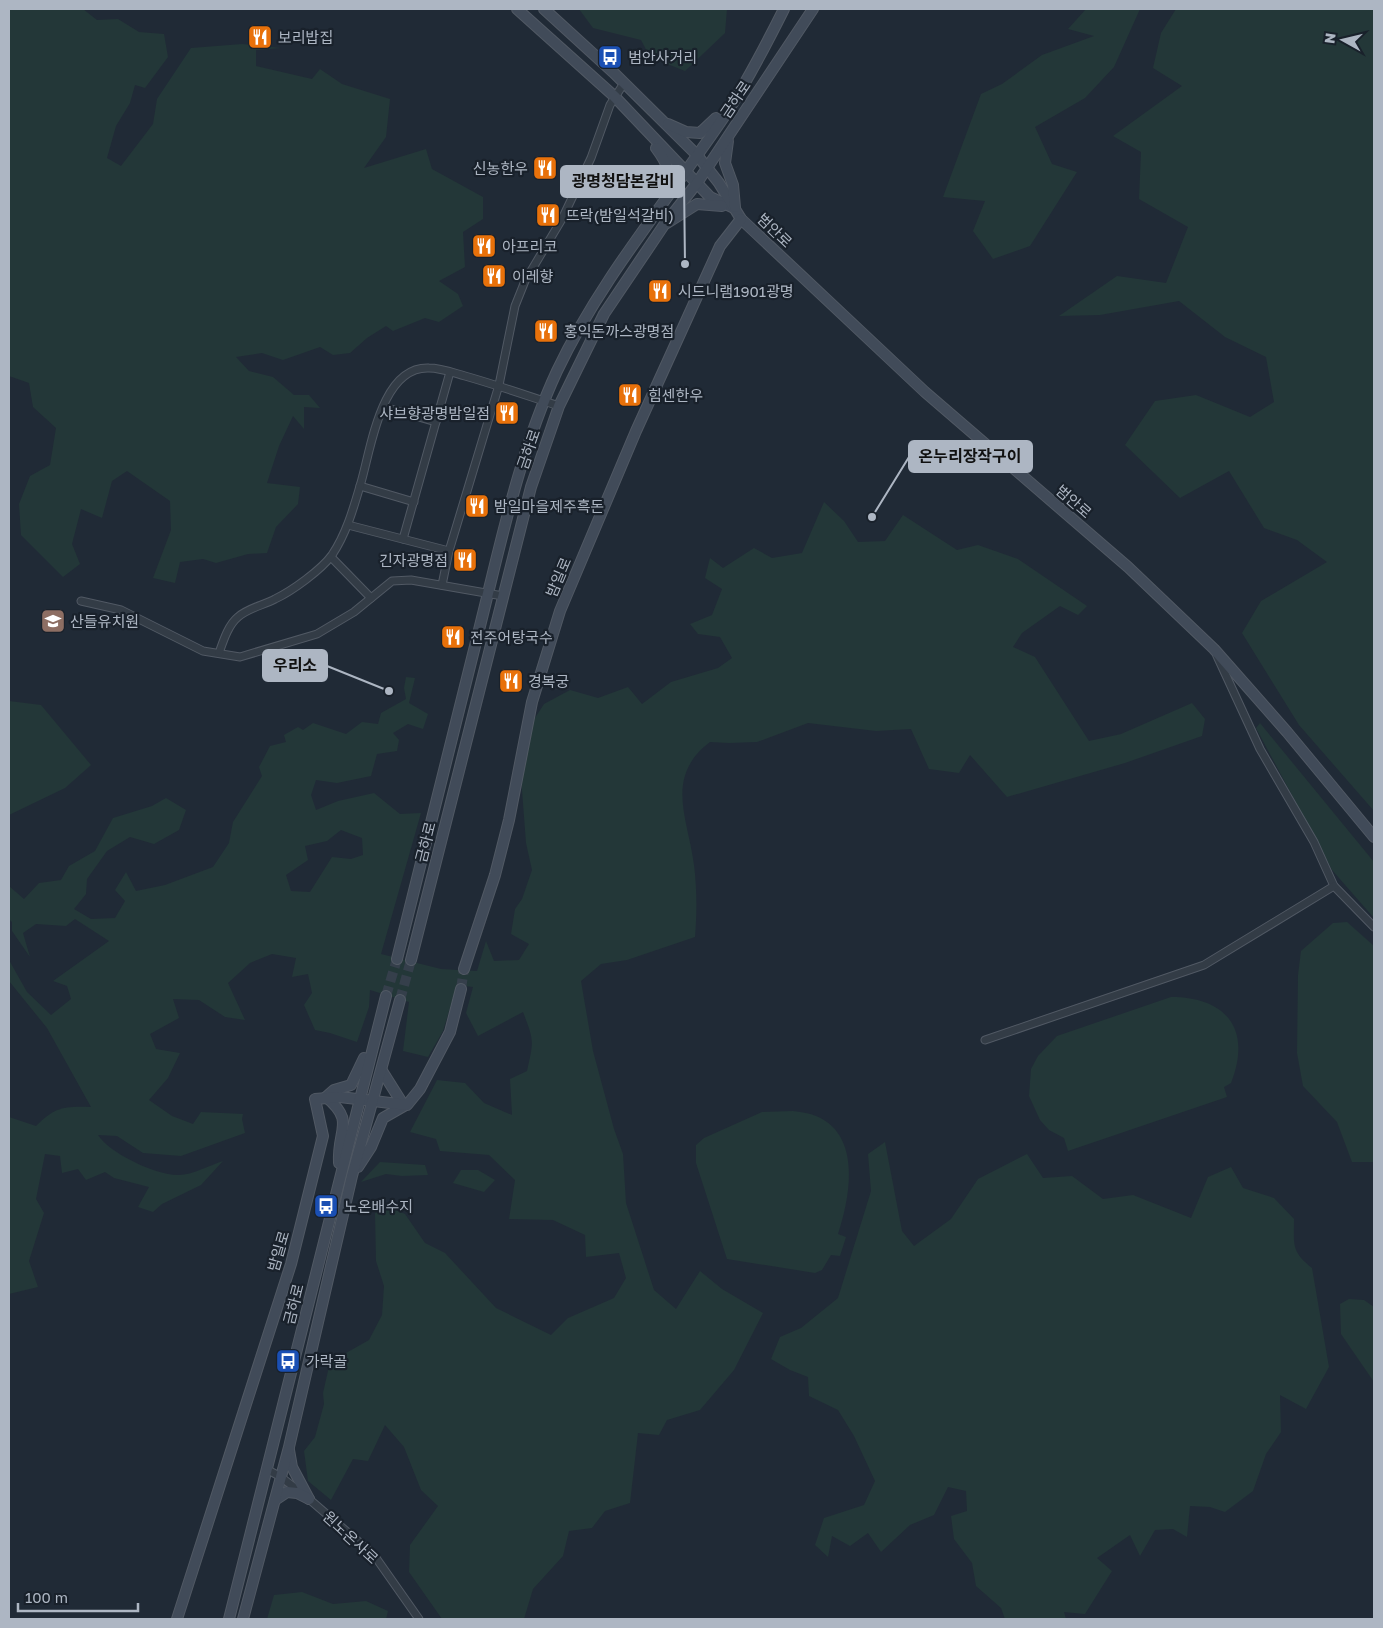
<svg xmlns="http://www.w3.org/2000/svg" width="1383" height="1628" font-family="'Golos Text','Noto Sans KR',sans-serif">
  <style>
    .green { fill: #233738; fill-rule: evenodd }
    .lines { fill: none; stroke-linecap: round; stroke-linejoin: round }
    .secondary-tunnel { stroke: #353f4b; stroke-width: 10; stroke-dasharray: 10 5; stroke-linecap: butt }
    .street-casing { stroke: #515964; stroke-width: 9 }
    .secondary-casing { stroke: #515964; stroke-width: 12 }
    .street { stroke: #333c46; stroke-width: 7 }
    .secondary { stroke: #414b59; stroke-width: 10 }
    .labels { text-anchor: middle; dominant-baseline: central; stroke-width: 4.5; stroke-linejoin: round; paint-order: stroke }
    .poi-label { font-size: 15px; fill: #adb6c3; stroke: #19212b; text-anchor: start }
    .street-label { font-size: 15px; fill: #adb6c3; stroke: #19212b }
    .leader { fill: none; stroke: #adb6c3; stroke-width: 2 }
    .callout-dot { fill: #adb6c3; stroke: #19212b; stroke-width: 2 }
    .callout { fill: #adb6c3; stroke: #adb6c3; stroke-width: 2 }
    .callout-label { font-size: 16px; text-anchor: middle; font-weight: bold; fill: #111 }
  </style>
  <rect width="100%" height="100%" fill="#202a36"/>
  <g class="green">
    <polygon points="9,9 83,9 97,20 118,19 139,32 164,34 168,57 145,88 135,85 130,103 116,126 107,158 121,166 153,124 157,99 191,48 242,44 281,48 256,50 256,66 312,79 320,69 342,84 390,99 386,137 364,168 426,149 432,169 483,197 483,219 463,232 465,267 439,281 458,294 463,306 439,322 425,318 393,331 386,326 367,338 350,353 333,355 320,347 283,360 262,353 236,357 249,371 273,377 294,395 309,395 320,408 304,407 304,429 293,416 279,446 267,483 300,487 298,504 276,527 267,553 248,554 216,563 203,559 180,562 175,583 153,578 171,530 170,501 127,471 112,481 102,518 81,509 72,544 80,564 63,577 21,535 19,504 30,476 50,465 56,428 33,407 29,383 9,376"/>
    <polygon points="579,9 727,9 725,33 685,71 650,57 641,40 593,28"/>
    <polygon points="1086,9 1140,9 1114,67 1085,98 1035,127 1052,164 1077,172 1030,246 993,259 973,231 985,201 943,197 981,94 1002,84 1042,55 1094,36 1068,29"/>
    <polygon points="1176,9 1374,9 1374,811 1299,725 1242,633 1261,601 1327,562 1297,540 1264,528 1229,471 1180,498 1125,445 1155,401 1196,395 1250,417 1274,402 1266,357 1225,337 1179,301 1100,315 1059,316 1117,276 1166,283 1188,227 1139,199 1141,152 1113,136 1182,86 1153,68 1161,33"/>
    <path d="M824 502 844 521 858 542 885 541 903 515 957 550 978 545 1018 559 1087 606 1078 615 1060 606 1022 633 1013 647 1035 657 1089 741 1121 734 1192 703 1205 719 1202 736 1125 763 1007 797 970 755 959 773 929 769 911 729 876 731 808 723 757 742 729 743 710 742C664 777 688 818 694 865 697 889 697 912 695 937L627 960 601 964 581 981 593 1051 614 1129 623 1154 626 1203 654 1290 676 1309 700 1271 722 1289 763 1313 734 1370 700 1410 667 1420 659 1435 638 1433 630 1503 605 1511 592 1528 569 1531 563 1556 533 1589 524 1619H442L409 1572 410 1545 438 1506 421 1490 404 1447 385 1425 368 1461 353 1459 331 1500 308 1481 304 1451 315 1437 324 1404 323 1393 330 1362 369 1340 382 1315 384 1286 376 1261 375 1213 391 1208 405 1214 425 1243 445 1253 496 1308 551 1335 568 1318 614 1298 626 1278 619 1253 586 1257 585 1235 553 1220 509 1219 515 1180 489 1155 440 1151 436 1139 410 1132 437 1080 465 1083 484 1103 512 1115 510 1079 527 1071C534 1040 534 1041 523 1012L478 1036 466 1013 473 987 457 985 443 1031 428 1057 403 1051 409 1002 370 990 369 1007 357 1042 330 1033 315 1030 304 1005 312 993 308 974 292 977 296 958 272 954 250 963 228 983 245 1020 225 1017 199 1000 173 999 179 1018 150 1034 156 1049 180 1053 168 1078 149 1100 172 1116 193 1124 201 1112 243 1114 242 1119 245 1133 181 1156 143 1153 117 1136 98 1135C109 1153 157 1176 179 1175 192 1175 210 1165 223 1161L201 1185 162 1204 153 1212 138 1207 149 1187 114 1178 105 1172 86 1180 78 1169 62 1173 60 1156 45 1154 36 1199 44 1213 29 1261 38 1287 9 1294V1117L36 1126C55 1107 64 1106 91 1107L47 1028 9 981V960L27 992 51 1015 71 999 67 986 53 981 109 941 75 919 66 926 36 924 23 933 30 957 12 931V922L9 919V886L24 899 39 883 61 880 69 866 95 851 113 818 152 806 166 798 186 810 179 830 154 844 130 837 107 851 87 879 86 894 74 909 91 919 115 918 125 901 115 890 126 872 136 891 165 885 213 867 229 843 233 822 262 776 259 767 270 746 286 742 284 735 298 727 303 730 313 723 346 734 362 722 378 724 381 713 406 699 404 688 406 677 415 678 409 703 428 714 423 729 408 724 393 733 399 740 397 751 377 754 371 776 337 783 316 780 311 795 316 810 338 801 374 793 400 814 421 813 381 954 441 969 477 971 486 941 494 961 519 960 529 944 511 934 515 909 522 899 532 870 526 843 521 777 533 721 544 704 570 690 598 698 628 687 642 704 671 682 718 668 732 658 720 637 698 634 690 624 712 615 722 589 705 578 710 558 723 568 754 548 772 558 802 553ZM341 830 362 838 363 855 351 859 332 857 310 892 291 891 286 875 308 860 305 846 327 841Z"/>
    <polygon points="9,701 41,705 91,765 65,788 9,815"/>
    <polygon points="1260,723 1374,862 1374,918 1332,870 1256,728"/>
    <polygon points="1347,922 1374,946 1374,1164 1373,1162 1352,1162 1337,1122 1303,1086 1297,1053 1298,975 1301,951 1333,923"/>
    <path d="M1171 997C1227 997 1252 1030 1231 1083L1224 1087 1227 1097 1068 1151 1064 1138 1049 1130 1040 1120 1029 1096 1031 1069 1038 1056 1057 1036Z"/>
    <path d="M793 1111C800 1112 809 1113 816 1116 862 1135 850 1197 838 1234L846 1237 840 1256 831 1255 822 1270 815 1273 727 1259 696 1163V1145L704 1138 762 1112Z"/>
    <path d="M885 1142 902 1231 914 1246 951 1219 978 1179 1027 1154 1043 1178 1072 1176 1103 1199 1133 1195 1191 1218 1208 1177 1231 1167 1243 1188 1274 1198 1294 1219C1294 1245 1291 1251 1312 1268L1329 1367 1306 1409 1280 1395 1281 1432 1266 1454 1253 1491 1225 1512 1210 1507 1190 1506 1187 1537 1173 1529 1155 1530 1140 1556 1130 1535 1097 1558 1112 1571 1085 1614 1064 1612 1066 1619H1005L1001 1608 976 1586 972 1563 954 1539 951 1516 967 1511 966 1491 948 1487 934 1515 910 1525 881 1552 868 1533 850 1546 832 1536 828 1557 815 1545 824 1518 864 1505 875 1481 854 1436 838 1410 809 1396 808 1377 790 1370 771 1359 780 1337 801 1328 838 1298 871 1191 868 1154Z"/>
    <polygon points="380,1162 425,1165 428,1175 402,1176 386,1174 361,1182"/>
    <polygon points="461,1170 478,1170 495,1180 484,1192 453,1183"/>
    <polygon points="1349,1299 1364,1300 1374,1307 1374,1382 1341,1334 1340,1304"/>
    <polygon points="302,1592 333,1604 366,1601 388,1611 386,1619 267,1619 274,1595"/>
  </g>
  <g class="lines">
    <g class="secondary-tunnel">
      <polyline points="461,989 464,969"/>
      <polyline points="386,996 397,959"/>
      <polyline points="400,1000 411,960"/>
    </g>
    <defs>
      <g id="street">
        <polyline points="384,407 436,422"/>
        <polyline points="360,486 414,502"/>
        <polyline points="348,525 449,551"/>
        <polyline points="403,539 450,372"/>
        <polyline points="331,557 371,598"/>
        <polyline points="442,585 449,551 499,385 515,306 525,281 562,219 591,158 610,105 624,83"/>
        <polyline points="81,601 121,610 203,651 240,657 317,634 354,612 392,581 411,580 503,596"/>
        <path d="M219 653C223 642 228 625 238 617 248 608 264 605 275 599 292 591 321 570 332 555 346 534 353 510 360 486 371 451 380 366 429 368 441 368 454 373 465 376 497 385 528 396 559 406"/>
        <polyline points="1217,656 1260,749 1314,842 1334,886 1374,927"/>
        <polyline points="985,1040 1204,965 1334,886"/>
        <polyline points="268,1470 281,1477 309,1499 374,1555 419,1619"/>
      </g>
      <g id="secondary">
        <polyline points="517,9 614,96 710,197 734,208"/>
        <polyline points="544,9 613,72 697,155 719,183 741,219 925,392 1128,567 1214,649 1287,732 1374,837"/>
        <polyline points="668,124 686,132 700,133 716,118"/>
        <polyline points="728,141 725,163 733,185 735,207"/>
        <path d="M656 148C668 164 672 174 666 194"/>
        <polyline points="667,223 697,204 722,206"/>
        <path d="M397 959C425 849 452 739 479 630 501 542 519 453 557 371 601 278 669 199 726 114 748 80 766 45 784 9"/>
        <polyline points="411,960 531,487 559,406 604,314 664,225 697,183 813,9"/>
        <polyline points="464,969 495,875 509,820 532,702 560,611 636,431 720,246 741,219"/>
        <path d="M339 1163C337 1129 356 1122 326 1097L334 1090 351 1085 364 1058"/>
        <polyline points="358,1167 371,1147 383,1118 404,1106 382,1071"/>
        <polyline points="289,1450 292,1467 309,1499"/>
        <polyline points="275,1500 287,1492 297,1493 309,1499"/>
        <polyline points="177,1619 291,1264 323,1136 315,1099 340,1097 407,1105 420,1089 450,1032 461,989"/>
        <polyline points="229,1619 386,996"/>
        <polyline points="243,1619 289,1447 352,1176 400,1000"/>
      </g>
    </defs>
    <use href="#street" class="street-casing"/>
    <use href="#secondary" class="secondary-casing"/>
    <use href="#street" class="street"/>
    <use href="#secondary" class="secondary"/>
  </g>
  <defs>
    <symbol id="restaurant-square" viewBox="-11 -11 22 22"><rect x="-9" y="-9" width="18" height="18" rx="4" fill="#e8710a" stroke="#19212b"/><path d="M-5-6h1v4h1v-4h1v4h1v-4h1v5L-1.5 .5V6h-2V.5L-5-1ZM5-6V6H3V1.5H1.5Q1.5-4 5-6Z" fill="#fff"/></symbol>
    <symbol id="bus-square" viewBox="-11 -11 22 22"><rect x="-9" y="-9" width="18" height="18" rx="4" fill="#1a4fb4" stroke="#19212b"/><path d="M-5-6H5V4H4V6H2V4H-2V6H-4V4H-5ZM-3.5-4V0h7V-4ZM-3.5 1.2v1.5H-2V1.2ZM2 1.2v1.5H3.5V1.2Z" fill="#fff"/></symbol>
    <symbol id="school-square" viewBox="-11 -11 22 22"><rect x="-9" y="-9" width="18" height="18" rx="4" fill="#8d6e63" stroke="#19212b"/><path d="M0-5L7-2L0 1L-7-2ZM-4 1L0 2.5L4 1V4Q0 6-4 4Z" fill="#fff"/></symbol>
  </defs>
  <g fill-rule="evenodd">
    <use href="#restaurant-square" x="246" y="23" width="28" height="28"/>
    <use href="#bus-square" x="596" y="43" width="28" height="28"/>
    <use href="#restaurant-square" x="531" y="154" width="28" height="28"/>
    <use href="#restaurant-square" x="534" y="201" width="28" height="28"/>
    <use href="#restaurant-square" x="470" y="232" width="28" height="28"/>
    <use href="#restaurant-square" x="480" y="262" width="28" height="28"/>
    <use href="#restaurant-square" x="646" y="277" width="28" height="28"/>
    <use href="#restaurant-square" x="532" y="317" width="28" height="28"/>
    <use href="#restaurant-square" x="616" y="381" width="28" height="28"/>
    <use href="#restaurant-square" x="493" y="399" width="28" height="28"/>
    <use href="#restaurant-square" x="463" y="492" width="28" height="28"/>
    <use href="#restaurant-square" x="451" y="546" width="28" height="28"/>
    <use href="#school-square" x="39" y="607" width="28" height="28"/>
    <use href="#restaurant-square" x="439" y="623" width="28" height="28"/>
    <use href="#restaurant-square" x="497" y="667" width="28" height="28"/>
    <use href="#bus-square" x="312" y="1192" width="28" height="28"/>
    <use href="#bus-square" x="274" y="1347" width="28" height="28"/>
  </g>
  <g class="labels">
    <g class="poi-label">
      <text x="278" y="37">보리밥집</text>
      <text x="628" y="57">범안사거리</text>
      <text x="528" y="168" text-anchor="end">신농한우</text>
      <text x="566" y="215">뜨락(밤일석갈비)</text>
      <text x="502" y="246">아프리코</text>
      <text x="512" y="276">이레향</text>
      <text x="678" y="291">시드니램1901광명</text>
      <text x="564" y="331">홍익돈까스광명점</text>
      <text x="648" y="395">힘센한우</text>
      <text x="490" y="413" text-anchor="end">샤브향광명밤일점</text>
      <text x="494" y="506">밤일마을제주흑돈</text>
      <text x="448" y="560" text-anchor="end">긴자광명점</text>
      <text x="70" y="621">산들유치원</text>
      <text x="470" y="637">전주어탕국수</text>
      <text x="528" y="681">경복궁</text>
      <text x="344" y="1206">노온배수지</text>
      <text x="306" y="1361">가락골</text>
    </g>
    <g class="street-label">
      <text transform="translate(735 99) rotate(-56)">금하로</text>
      <text transform="translate(775 230) rotate(44)">범안로</text>
      <text transform="translate(528 449) rotate(-71)">금하로</text>
      <text transform="translate(1074 501) rotate(41)">범안로</text>
      <text transform="translate(558 577) rotate(-67)">밤일로</text>
      <text transform="translate(425 842) rotate(-76)">금하로</text>
      <text transform="translate(278 1251) rotate(-74)">밤일로</text>
      <text transform="translate(293 1304) rotate(-76)">금하로</text>
      <text transform="translate(351 1537) rotate(43)">원노온사로</text>
    </g>
  </g>
  <path class="leader" d="M685 264L684 181M872 517L909 457M389 691L327 666"/>
  <g class="callout-dot">
    <circle cx="685" cy="264" r="5"/>
    <circle cx="872" cy="517" r="5"/>
    <circle cx="389" cy="691" r="5"/>
  </g>
  <g class="callout">
    <rect x="561" y="166" width="123" height="31" rx="5"/>
    <rect x="909" y="441" width="123" height="31" rx="5"/>
    <rect x="263" y="650" width="64" height="31" rx="5"/>
  </g>
  <g class="callout-label">
    <text x="623" y="187">광명청담본갈비</text>
    <text x="970" y="462">온누리장작구이</text>
    <text x="295" y="671">우리소</text>
  </g>
  <rect width="1383" height="1628" fill="none" stroke="#adb6c3" stroke-width="20"/>
  <g transform="translate(1343 40) rotate(278)" stroke="#19212b" stroke-width="4" paint-order="stroke">
  <path d="M0-4L9 19L0 12L-9 19Z" fill="#adb6c3"/>
  <text y="-8" font-size="14" font-weight="bold" text-anchor="middle" fill="#adb6c3">N</text>
  </g>
  <path d="M18 1603v8h120v-8" fill="none" stroke="#adb6c3" stroke-width="2.5"/>
  <text x="25" y="1603" font-size="15" fill="#adb6c3" stroke="#19212b" stroke-width="4" paint-order="stroke">100 m</text>
</svg>
